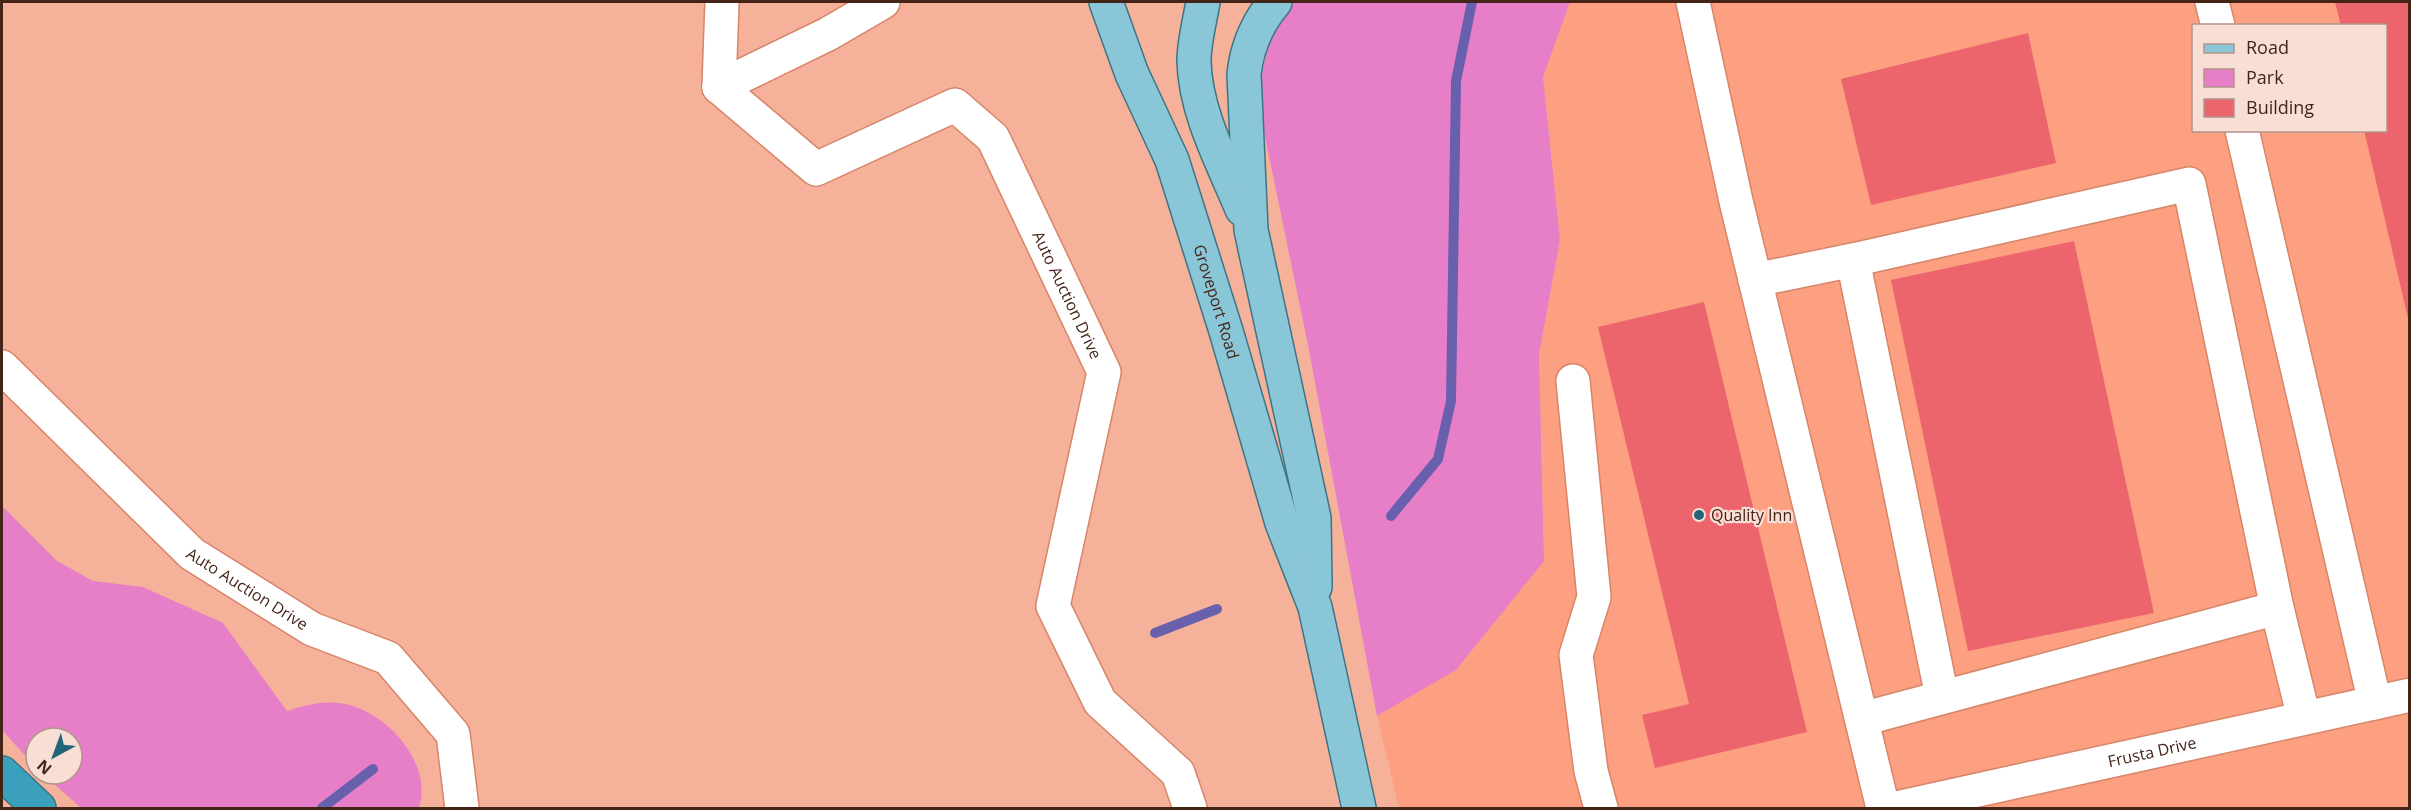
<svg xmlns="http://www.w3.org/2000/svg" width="2411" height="810" font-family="'Open Sans',sans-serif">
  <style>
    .built { fill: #fca081; fill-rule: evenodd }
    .green { fill: #e67fc7 }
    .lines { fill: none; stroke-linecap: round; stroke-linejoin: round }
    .stream { stroke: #6960ad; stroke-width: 10 }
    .building { fill: #ed656c }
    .minor-casing { stroke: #d78569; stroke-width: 36 }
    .major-casing { stroke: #3e7583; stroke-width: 36 }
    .highway-casing { stroke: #3e7583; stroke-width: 36 }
    .minor { stroke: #fff; stroke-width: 33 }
    .major { stroke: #89c6d7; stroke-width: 33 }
    .highway { stroke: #3ba0bc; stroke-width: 33 }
    .poi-dot { fill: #216577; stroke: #f9ded5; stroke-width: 2 }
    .labels { text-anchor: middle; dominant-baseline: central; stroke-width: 4.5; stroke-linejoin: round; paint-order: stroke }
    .street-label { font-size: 16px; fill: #452418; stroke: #f9ded5 }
    .poi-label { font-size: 16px; fill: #452418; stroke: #f9ded5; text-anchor: start }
  </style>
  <rect width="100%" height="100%" fill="#f6b19a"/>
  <path class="built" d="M1570 2H2409V808H1399L1377 716 1456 670 1544 560 1539 354 1560 240 1543 77ZM2194 26H2386V130H2194Z"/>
  <g class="green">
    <polygon points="1292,2 1570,2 1543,77 1560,240 1539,354 1544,561 1456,670 1377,716 1309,350 1257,98 1273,23"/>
    <path d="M2 506 57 561 93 581 143 587 223 623 287 711C303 706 320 701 338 703 383 707 434 762 419 808H81L43 774H72V738H36V768L2 730Z"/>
  </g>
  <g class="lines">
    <g class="stream">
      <polyline points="1391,516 1438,459 1451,401 1456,81 1472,2"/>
      <polyline points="1155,633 1217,609"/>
      <polyline points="322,808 373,769"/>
    </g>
  </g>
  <g class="building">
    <polygon points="2335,2 2410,2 2410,327 2364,130 2386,130 2386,26 2341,26"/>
    <polygon points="2028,33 2056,163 1871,205 1841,79"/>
    <polygon points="2074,241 2154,613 1968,651 1891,280"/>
    <polygon points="1704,302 1807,732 1655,768 1642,715 1689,704 1598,327"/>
  </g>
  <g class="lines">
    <defs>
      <g id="minor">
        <polyline points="1693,2 1736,201 1883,808"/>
        <polyline points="2212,2 2218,26"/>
        <path id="s1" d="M719 87 816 169 955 105 993 138 1104 372 1053 606 1100 702 1178 773 1190 808"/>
        <polyline points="719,87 828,34 883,2"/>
        <polyline points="719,87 722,2"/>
        <polyline points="2242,130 2375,703"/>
        <polyline points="1853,260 2189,184 2277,608"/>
        <polyline points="1755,280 1853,260 1942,697"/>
        <path id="s2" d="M2 367 192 554 312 629 388 658 453 734 462 808"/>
        <polyline points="1573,381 1594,597 1576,655 1591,771 1601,808"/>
        <polyline points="1862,719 2277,608 2304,718"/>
        <path id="s3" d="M1896 808 2410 695"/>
      </g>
      <g id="major">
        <path id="s4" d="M1106 2 1132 74 1172 160 1226 331 1282 523 1315 607 1359 808"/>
        <path d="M1203 2C1200 20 1194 42 1194 61 1195 112 1223 163 1242 209"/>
        <path d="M1275 2C1257 23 1247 47 1244 74L1251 230 1314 518 1315 587"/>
      </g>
      <polyline id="highway" points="2,773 39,808"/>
    </defs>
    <use href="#minor" class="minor-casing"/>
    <use href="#major" class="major-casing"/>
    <use href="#highway" class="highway-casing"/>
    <use href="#minor" class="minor"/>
    <use href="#major" class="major"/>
    <use href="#highway" class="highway"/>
  </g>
  <circle class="poi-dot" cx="1699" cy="515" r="6"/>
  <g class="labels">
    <g class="street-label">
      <text stroke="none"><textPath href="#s1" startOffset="504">Auto Auction Drive</textPath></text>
      <text stroke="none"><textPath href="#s4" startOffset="320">Groveport Road</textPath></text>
      <text stroke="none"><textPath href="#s2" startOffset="332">Auto Auction Drive</textPath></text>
      <text stroke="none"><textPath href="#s3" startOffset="262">Frusta Drive</textPath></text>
    </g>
    <g class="poi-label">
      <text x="1711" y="515">Quality Inn</text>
    </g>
  </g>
  <rect width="2411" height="810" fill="none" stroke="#452418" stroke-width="6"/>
  <rect x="2192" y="24" width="195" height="108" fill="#f9ded5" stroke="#b19489" stroke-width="1.5"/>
  <rect x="2204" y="44" width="30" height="9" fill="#89c6d7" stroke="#b19489" stroke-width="1.5"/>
  <text x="2246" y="54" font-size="18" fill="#452418">Road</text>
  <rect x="2204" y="69" width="30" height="18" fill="#e67fc7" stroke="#b19489" stroke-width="1.5"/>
  <text x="2246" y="84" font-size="18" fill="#452418">Park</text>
  <rect x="2204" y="99" width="30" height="18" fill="#ed656c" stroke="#b19489" stroke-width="1.5"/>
  <text x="2246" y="114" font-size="18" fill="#452418">Building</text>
  <g transform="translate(54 756) rotate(221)"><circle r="28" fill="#f9ded5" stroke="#b19489" stroke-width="1.5"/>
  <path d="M0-4.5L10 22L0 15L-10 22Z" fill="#216577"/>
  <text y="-9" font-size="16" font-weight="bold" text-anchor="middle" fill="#452418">N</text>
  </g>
</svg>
